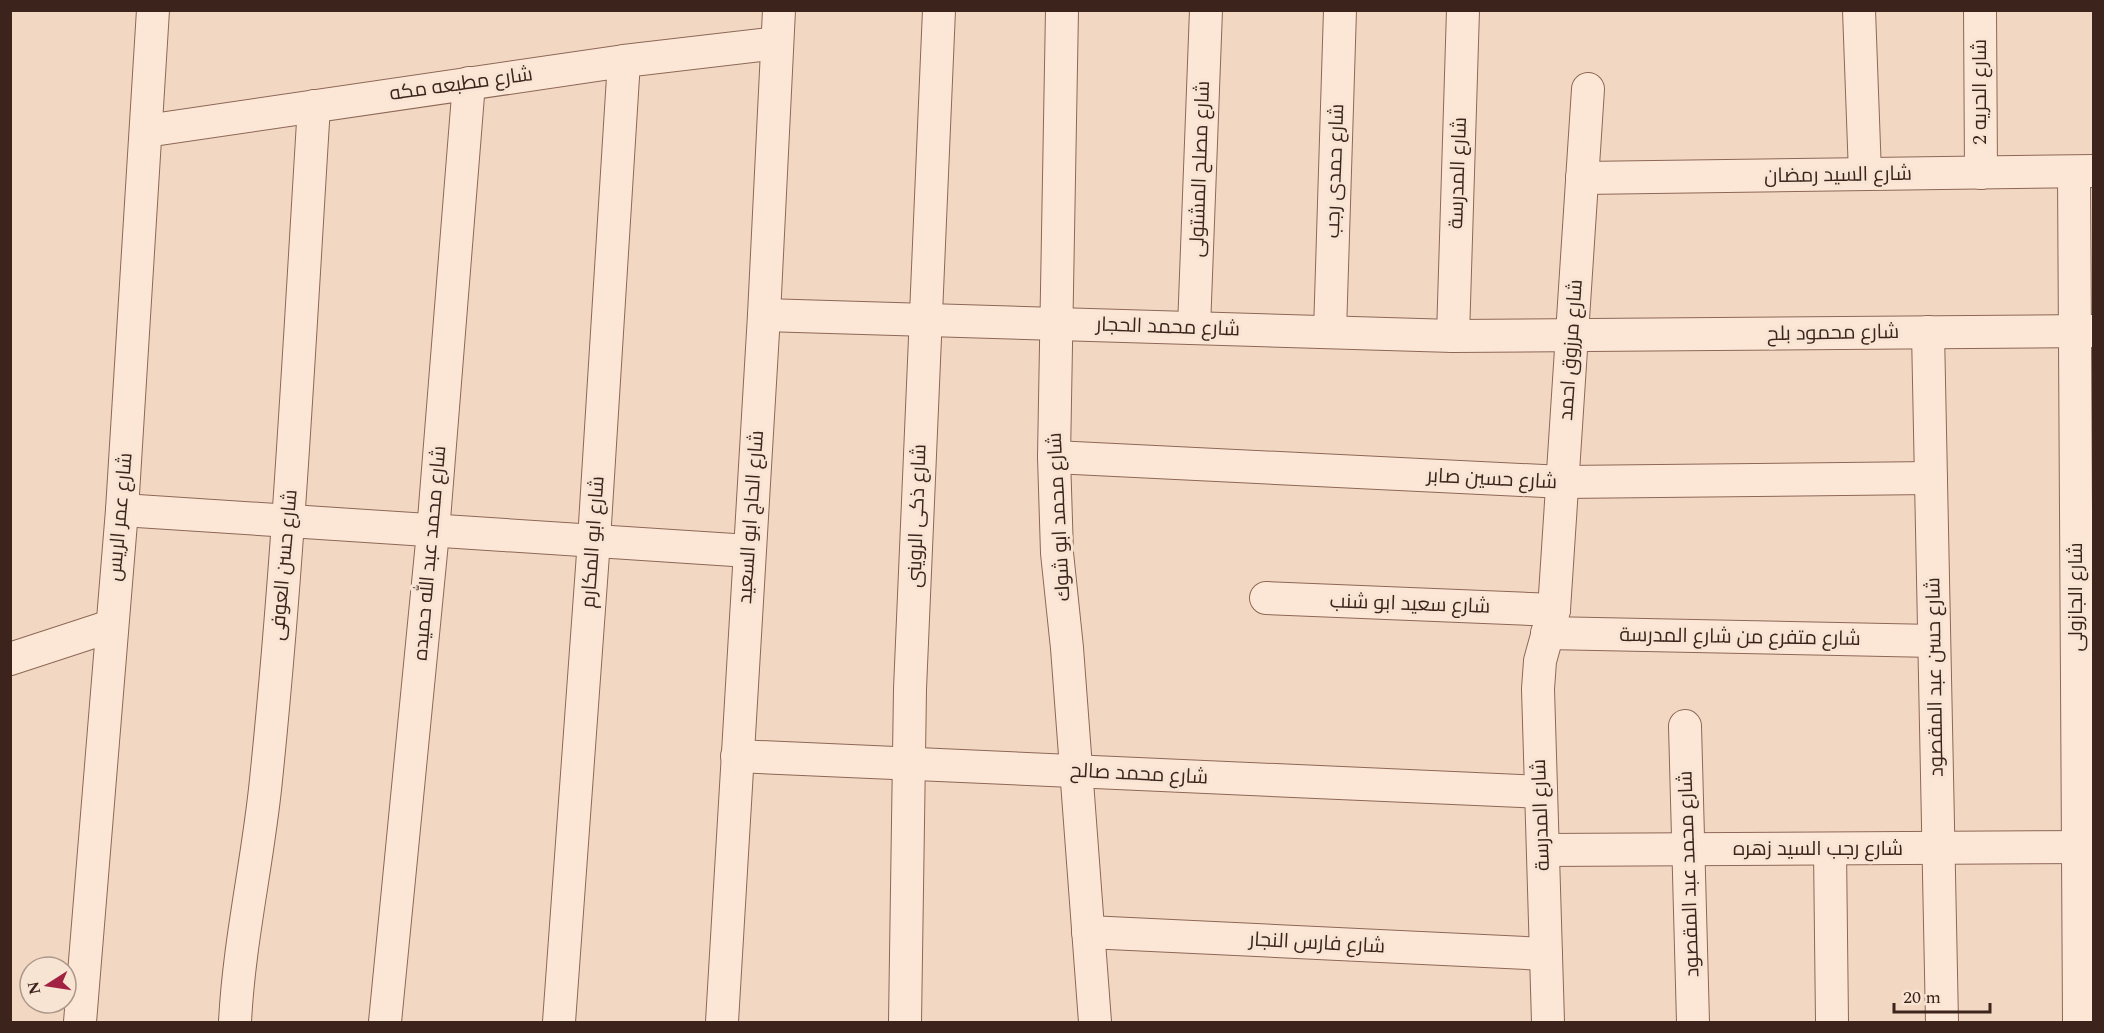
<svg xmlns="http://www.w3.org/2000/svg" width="2104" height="1033" font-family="Spectral,Cairo,serif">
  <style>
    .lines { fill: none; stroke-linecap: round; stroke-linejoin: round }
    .street-casing { stroke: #8d6757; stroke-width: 34 }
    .street { stroke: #fce7d6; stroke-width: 32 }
    .labels { text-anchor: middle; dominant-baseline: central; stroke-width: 6; stroke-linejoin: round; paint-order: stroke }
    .street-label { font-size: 20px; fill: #3c241d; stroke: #f8e4d3 }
  </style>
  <rect width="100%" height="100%" fill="#f2d8c2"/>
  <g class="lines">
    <defs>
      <g id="street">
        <polyline points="1062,10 1054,457 1057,553 1067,648 1095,1022"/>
        <polyline points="1859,10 1865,174"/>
        <polyline points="1980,10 1981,173"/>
        <polyline points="146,131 624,61 777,43"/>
        <polyline points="2074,172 2079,1022"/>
        <polyline points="1582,178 2094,171"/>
        <polyline points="764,315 1453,336 2094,331"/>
        <polyline points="1194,328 1206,10"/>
        <polyline points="1330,332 1340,10"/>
        <polyline points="1928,332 1942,1022"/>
        <polyline points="1453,336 1463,10"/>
        <polyline points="1054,457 1563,482 1931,478"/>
        <polyline points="122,510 749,551"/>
        <polyline points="1266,598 1554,610"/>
        <polyline points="1547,633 1934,641"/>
        <polyline points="10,659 111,626"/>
        <polyline points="1685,726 1693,1022"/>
        <polyline points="737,756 1541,792"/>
        <polyline points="1830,849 1832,1022"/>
        <polyline points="1543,850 2094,847"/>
        <polyline points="1088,932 1546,954"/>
        <polyline points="80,1022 122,510 153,10"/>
        <path d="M235 1022C239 941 258 861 266 780 289 556 300 331 314 106"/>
        <polyline points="385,1022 433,532 469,83"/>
        <polyline points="559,1022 594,540 624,61"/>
        <polyline points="722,1022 764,315 779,10"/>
        <polyline points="905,1022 910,689 939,10"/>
        <polyline points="1548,1022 1538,689 1540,661 1554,610 1588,89"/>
      </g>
    </defs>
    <use href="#street" class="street-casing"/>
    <use href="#street" class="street"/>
  </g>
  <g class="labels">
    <g class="street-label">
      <text transform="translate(461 84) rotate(-8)">شارع مطبعه مكه</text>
      <text transform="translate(1980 92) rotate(-90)">شارع الحريه 2</text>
      <text transform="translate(1200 169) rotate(-88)">شارع مصلح المشتولى</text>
      <text transform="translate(1335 171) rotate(-88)">شارع حمدى رجب</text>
      <text transform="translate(1458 173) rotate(-88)">شارع المدرسة</text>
      <text transform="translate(1838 175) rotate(-1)">شارع السيد رمضان</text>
      <text transform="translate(1168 327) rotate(2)">شارع محمد الحجار</text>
      <text transform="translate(1833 333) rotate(-1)">شارع محمود بلح</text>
      <text transform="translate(1571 350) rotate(-86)">شارع مرزوق احمد</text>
      <text transform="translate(1492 479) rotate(3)">شارع حسين صابر</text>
      <text transform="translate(917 516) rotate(-88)">شارع ذكى الروينى</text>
      <text transform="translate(120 517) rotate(-85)">شارع عمر الريس</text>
      <text transform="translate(751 517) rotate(-86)">شارع الحاج ابو السعيد</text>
      <text transform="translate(1059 517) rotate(-93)">شارع محمد ابو شوك</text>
      <text transform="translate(593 542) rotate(-86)">شارع ابو المكارم</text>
      <text transform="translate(430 553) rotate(-85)">شارع محمد عبد الله حميده</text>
      <text transform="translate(284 565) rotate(-85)">شارع حسن العوفى</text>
      <text transform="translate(2076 597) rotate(-90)">شارع الجازولى</text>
      <text transform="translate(1410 604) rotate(2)">شارع سعيد ابو شنب</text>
      <text transform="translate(1740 637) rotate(1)">شارع متفرع من شارع المدرسة</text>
      <text transform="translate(1935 677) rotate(-91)">شارع حسن عبد المقصود</text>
      <text transform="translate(1139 774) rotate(3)">شارع محمد صالح</text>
      <text transform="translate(1541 815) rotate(-92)">شارع المدرسة</text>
      <text x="1818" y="849">شارع رجب السيد زهره</text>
      <text transform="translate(1689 874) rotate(-92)">شارع محمد عبد المقصود</text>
      <text transform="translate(1317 943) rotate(3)">شارع فارس النجار</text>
    </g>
  </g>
  <rect width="2104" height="1033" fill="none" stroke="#3c241d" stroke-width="24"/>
  <g transform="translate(48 985) rotate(258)"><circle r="28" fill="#f8e4d3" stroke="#ad978a" stroke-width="1.5"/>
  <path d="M0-4.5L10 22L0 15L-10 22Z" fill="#a22243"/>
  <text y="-9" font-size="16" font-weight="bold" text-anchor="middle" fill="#3c241d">N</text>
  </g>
  <path d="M1894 1003v9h96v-9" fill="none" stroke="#3c241d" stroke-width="3"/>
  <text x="1903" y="1003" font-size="18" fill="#3c241d" stroke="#f8e4d3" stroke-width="4.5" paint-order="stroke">20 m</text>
</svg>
